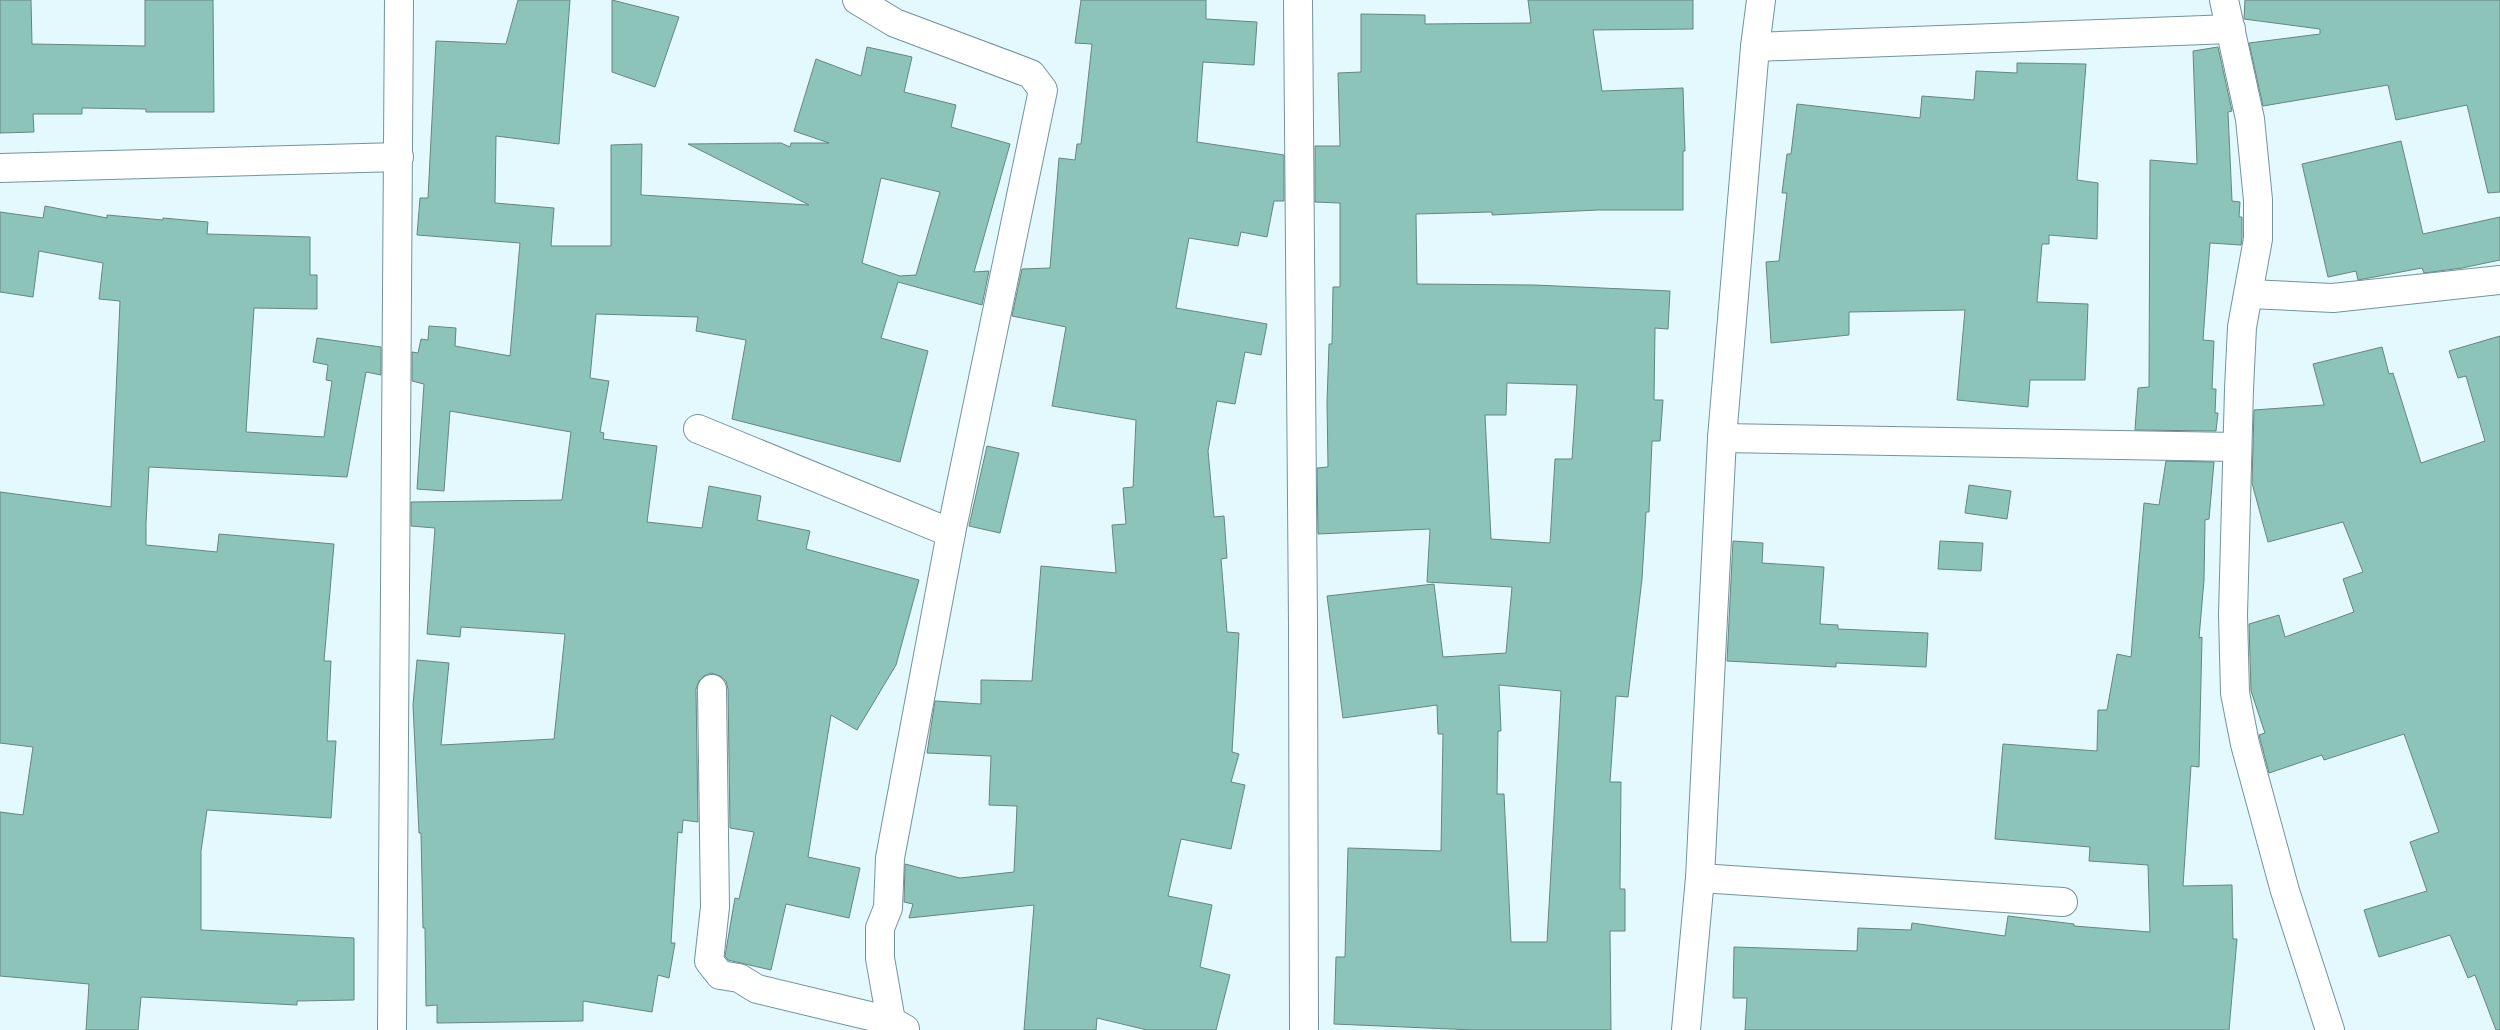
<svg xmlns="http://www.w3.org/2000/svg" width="2500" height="1030" font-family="Montserrat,sans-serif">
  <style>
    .building { fill: #8dc4b9; stroke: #65867f; fill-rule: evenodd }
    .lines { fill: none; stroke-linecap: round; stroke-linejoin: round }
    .minor-casing { stroke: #72949b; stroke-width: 30 }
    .minor { stroke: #fff; stroke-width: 28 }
  </style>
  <rect width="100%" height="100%" fill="#e4f9fe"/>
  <g class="building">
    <polygon points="0,0 31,0 32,44 145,46 145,0 213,0 214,112 146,112 146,109 82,108 82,114 33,114 34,132 0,133"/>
    <path d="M518 0H570L559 144 496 136 495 203 554 208 551 246H611V145L642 144 641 195 809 205 688 144 781 143 790 147 791 143H829L794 131 816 59 861 76 867 47 912 57 904 92 956 105 951 127 1010 144 974 272 989 271 982 305 898 282 881 338 928 351 900 462 732 419 746 340 696 331 698 317 596 314 590 378 609 381 600 432 604 433 603 439 657 446 647 522 702 528 709 486 761 496 757 520 810 531 806 549 919 580 896 665 857 730 831 715 808 857 860 868 849 918 786 904 771 970 728 960 725 956 735 898 739 899 754 832 730 828 728 689 726 681 720 676 711 673 704 676 699 681 696 689 698 822 683 820 682 833 678 832 671 943H675L669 978 658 975 652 1012 583 1001V1021L437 1023V1005L426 1006 425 928H423L421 833H419L413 705 417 660 449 663 441 745 554 739 565 634 461 627 460 637 427 634 435 528 411 526V502L562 500 571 432 450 411 444 491 417 489 424 384 412 381V352L418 353 421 339 428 340 429 326 456 328 455 346 510 356 520 243 417 235 420 198H428L436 41 506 44ZM881 178 940 192 916 275 900 276 862 263Z"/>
    <polygon points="612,0 679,17 655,87 612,72"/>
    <polygon points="1081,0 1206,0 1206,19 1257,22 1254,65 1203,62 1197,142 1284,155 1284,201 1274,201 1267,237 1241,232 1238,246 1189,238 1176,308 1267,324 1261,355 1245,352 1235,404 1217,401 1208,451 1214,517 1224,516 1227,558 1221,559 1227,632 1239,633 1232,752 1239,754 1231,782 1245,785 1231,849 1181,839 1168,896 1212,905 1200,967 1230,975 1216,1030 1147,1030 1097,1018 1096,1030 1024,1030 1034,905 909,918 913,904 904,902 905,864 960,878 1014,872 1017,806 989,805 991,756 927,753 935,701 981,704 981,680 1032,681 1041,566 1116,573 1112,525 1126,524 1123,488 1133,487 1136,420 1052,406 1066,327 1012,316 1022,269 1050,268 1059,158 1075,160 1077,144 1081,144 1092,44 1075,43"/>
    <path d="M1528 0H1693V29L1593 30 1602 91 1683 88 1685 151H1683V210H1598L1492 215V212L1416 214 1417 284 1534 285 1670 291 1668 329 1655 328 1654 400H1663L1660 441H1652L1649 512H1646L1642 579 1628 697 1616 696 1610 782H1621L1620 889H1625V931H1610L1611 1030H1474L1334 1024 1336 957H1345L1348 848 1441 851 1443 734H1438L1437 705 1343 718 1327 596 1434 584 1443 657 1506 653 1512 587 1427 582 1430 529 1318 534 1317 468 1328 467 1327 402 1329 344H1332L1333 287H1340V203L1315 202V146H1340L1338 73 1361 72V14L1425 15V24L1531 23ZM1507 383 1577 385 1572 459H1555L1550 543 1491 539 1485 415H1506ZM1499 685 1561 691 1547 942H1511L1504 794H1497L1498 731H1501Z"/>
    <polygon points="2245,0 2500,0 2500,192 2488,193 2467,105 2396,120 2388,85 2263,106 2249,43 2320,34 2320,29 2244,19"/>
    <polygon points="2218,47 2232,111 2228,112 2232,201 2240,202 2239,217 2242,217 2242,238 2241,245 2210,243 2203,340 2214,341 2212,389 2216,389 2215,413 2218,413 2216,431 2135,430 2138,388 2149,387 2150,160 2197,164 2193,51"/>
    <polygon points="2017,63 2086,64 2077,180 2098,183 2097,239 2049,235 2049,244 2042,244 2037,302 2088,304 2085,380 2030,380 2028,407 1957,400 1965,310 1849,312 1849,335 1771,343 1766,262 1779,261 1787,193 1782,193 1787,154 1791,154 1797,104 1920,118 1922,96 1974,100 1976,71 2017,73"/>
    <polygon points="2401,141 2423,234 2500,217 2500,260 2462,268 2424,273 2422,268 2358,280 2356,271 2328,277 2302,164"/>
    <polygon points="45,206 107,218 107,215 163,220 163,218 208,222 207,234 310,237 310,275 317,275 317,309 254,308 246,432 324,437 332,381 326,380 328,365 313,362 317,338 381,347 381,375 366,372 347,477 149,467 146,523 146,545 217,552 219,534 334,544 324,661 331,661 327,741 336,741 331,818 207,810 201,851 201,930 354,938 354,1000 297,1001 297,1005 141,997 138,1030 86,1030 89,984 0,976 0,812 23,815 33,747 0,743 0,492 111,507 120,301 99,299 103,263 39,251 33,297 0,292 0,212 43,218"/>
    <polygon points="2500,336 2500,1030 2496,1030 2475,975 2468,978 2450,935 2379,957 2364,910 2427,891 2410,842 2439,832 2404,734 2324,760 2322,755 2269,773 2259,735 2265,733 2251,691 2249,624 2279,615 2285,637 2354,612 2343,579 2363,572 2343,522 2268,542 2252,483 2254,410 2324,405 2313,364 2382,347 2389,374 2393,373 2421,463 2485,441 2466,376 2458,378 2449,351"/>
    <polygon points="987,446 1019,453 1000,533 969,526"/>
    <polygon points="2166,461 2214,462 2209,519 2205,520 2204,580 2199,638 2202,637 2199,767 2191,766 2183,886 2232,885 2233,939 2237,939 2229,1030 1745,1030 1747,998 1733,998 1734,947 1857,951 1858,928 1911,930 1912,923 2005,936 2008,916 2074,924 2074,926 2150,932 2148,865 2089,861 2090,847 1995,839 2003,744 2097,751 2098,710 2107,710 2117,654 2131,657 2144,503 2159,505"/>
    <polygon points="1969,485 2011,491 2007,519 1965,513"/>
    <polygon points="1733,541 1763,543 1762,563 1824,567 1820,624 1838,625 1838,629 1928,633 1926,667 1836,663 1836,667 1727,661"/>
    <polygon points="1940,541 1983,543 1981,571 1938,569"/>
  </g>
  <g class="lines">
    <defs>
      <g id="minor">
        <polyline points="857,0 895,23 1031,74 1043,90 951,533 890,858 888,908 880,928 880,958 891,1021"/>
        <polyline points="1298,0 1303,624 1304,1030"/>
        <polyline points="2224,0 2250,119 2258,200 2258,239 2242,327 2239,389 2233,615 2235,693 2245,744 2285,891 2330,1030"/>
        <polyline points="1755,47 2231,29"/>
        <polyline points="0,168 399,157"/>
        <polyline points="2249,294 2333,298 2500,280"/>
        <polyline points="698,429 951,533"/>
        <polyline points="1722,438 2236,447"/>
        <polyline points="712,689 715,907 709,961 720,975 739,978 757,989 891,1021 905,1029"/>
        <polyline points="1700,878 2063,902"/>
        <polyline points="392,1030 399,0"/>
        <polyline points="1686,1030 1700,878 1722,438 1755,47 1761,0"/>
      </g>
    </defs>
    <use href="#minor" class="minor-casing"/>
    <use href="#minor" class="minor"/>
  </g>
</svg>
